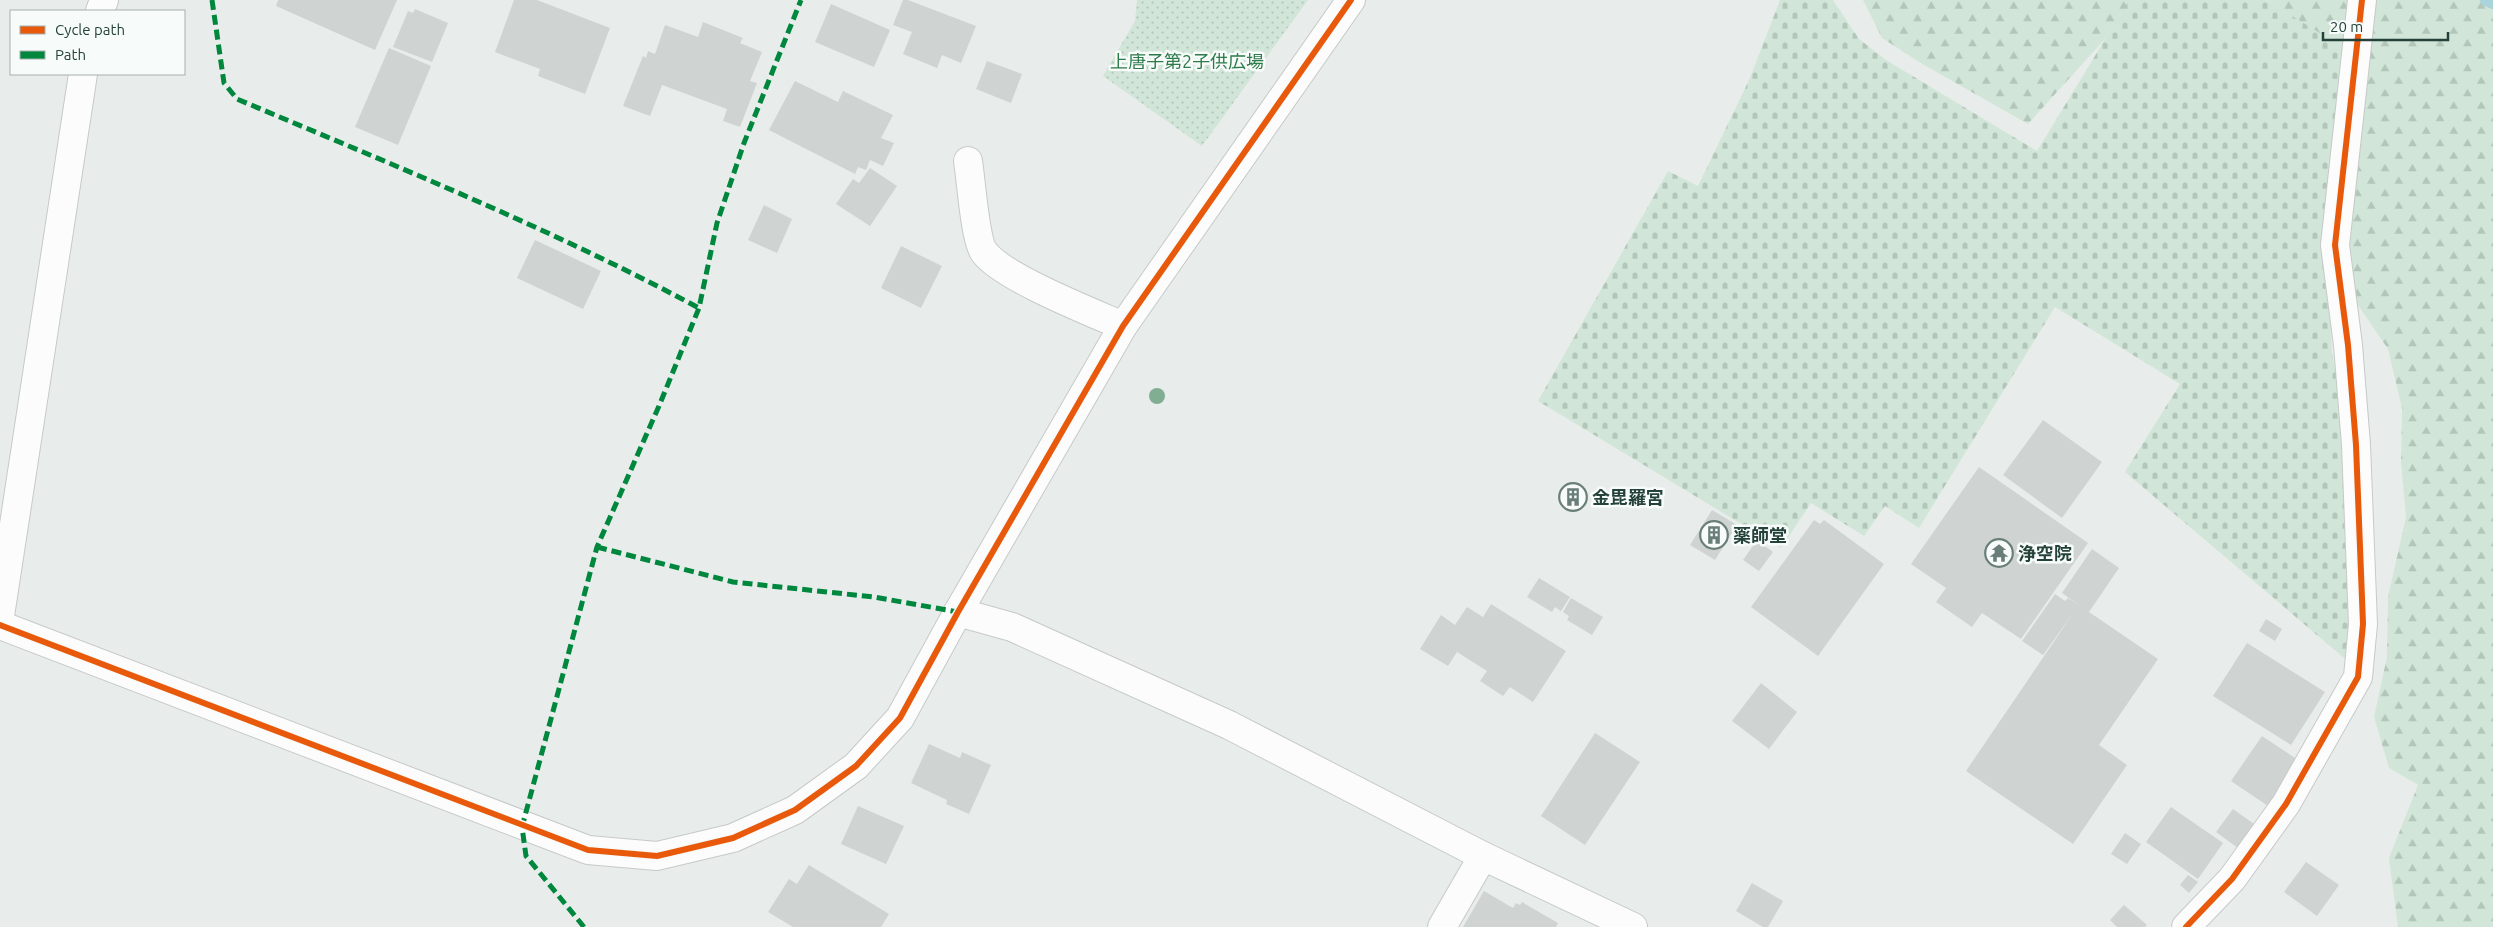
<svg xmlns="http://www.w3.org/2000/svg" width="2493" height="927" font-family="Ubuntu,'Noto Sans JP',sans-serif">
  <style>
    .forest { fill: url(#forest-firs) }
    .cemetery { fill: url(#cemetery-stones) }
    .park { fill: url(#park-dots) }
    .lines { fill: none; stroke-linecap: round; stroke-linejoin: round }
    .stream { stroke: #a9d4db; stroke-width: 12 }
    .building { fill: #cfd4d2 }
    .minor-casing { stroke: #c5cac8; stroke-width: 30 }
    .minor { stroke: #fcfcfc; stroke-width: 28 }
    .quiet { stroke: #00873e; stroke-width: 5; stroke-dasharray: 10 5; stroke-linecap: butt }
    .cycleway-casing { stroke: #f7fbf9; stroke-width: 9 }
    .cycleway { stroke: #e8590c; stroke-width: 6 }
    .tree { fill: #81ae93 }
    .labels { text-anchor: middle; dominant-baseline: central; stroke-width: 5; stroke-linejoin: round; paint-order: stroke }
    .park-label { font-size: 18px; fill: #2d7a4b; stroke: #f7fbf9 }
    .poi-label { font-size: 18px; font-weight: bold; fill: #24423a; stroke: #f7fbf9; text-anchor: start }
  </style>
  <defs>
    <pattern id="forest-firs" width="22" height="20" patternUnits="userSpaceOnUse" patternTransform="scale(1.25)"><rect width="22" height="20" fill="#d1e6d8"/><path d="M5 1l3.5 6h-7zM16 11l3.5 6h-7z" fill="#b3c6ba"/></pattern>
    <pattern id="cemetery-stones" width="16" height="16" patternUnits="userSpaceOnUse" patternTransform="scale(1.25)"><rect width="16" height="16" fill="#d1e6d8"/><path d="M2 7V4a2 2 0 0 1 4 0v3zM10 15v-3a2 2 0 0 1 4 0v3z" fill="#b3c6ba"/></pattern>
    <pattern id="park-dots" width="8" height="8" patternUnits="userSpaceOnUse" patternTransform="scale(1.25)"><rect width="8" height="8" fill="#d1e6d8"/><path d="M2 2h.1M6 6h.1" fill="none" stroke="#b3c6ba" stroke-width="1.8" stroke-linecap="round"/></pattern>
  </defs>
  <rect width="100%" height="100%" fill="#e8edeb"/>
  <g class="forest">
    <polygon points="1863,0 2130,0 2105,39 2028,124 1924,65 1882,38"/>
    <polygon points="2267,0 2493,0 2493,927 2398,927 2389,858 2418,785 2389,768 2374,717 2387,657 2388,597 2406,517 2401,462 2402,408 2388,349 2351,295 2316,34"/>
  </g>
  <polygon class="cemetery" points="1780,0 1833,0 1859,39 1886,60 2037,151 2129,0 2266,0 2344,48 2326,229 2332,353 2343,409 2352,506 2350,663 2125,472 2180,384 2055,307 1919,528 1885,506 1864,536 1811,503 1781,548 1538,401 1668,171 1698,186 1750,78"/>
  <polygon class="park" points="1137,0 1308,0 1202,146 1103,76 1135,21"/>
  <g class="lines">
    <polyline class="stream" points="2486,0 2493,3"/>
  </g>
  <g class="building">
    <polygon points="278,0 397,0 375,50 276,6"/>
    <polygon points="514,0 537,0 610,28 585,94 538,76 540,69 495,52"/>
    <polygon points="903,0 908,0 976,26 961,63 942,55 937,68 903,54 912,32 893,25"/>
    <polygon points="831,4 890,30 874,67 815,42"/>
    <polygon points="415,9 448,23 432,62 393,47 408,11 413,13"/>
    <polygon points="703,22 743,38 740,43 762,52 750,81 757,83 740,127 723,121 727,109 662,85 650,116 623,106 643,56 646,58 648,51 655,54 665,25 698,37"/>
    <polygon points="389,48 431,66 398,145 355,127"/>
    <polygon points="987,61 1022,74 1011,103 976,89"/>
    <polygon points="795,81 838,102 843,91 893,115 881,138 894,143 883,166 870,160 866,170 858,167 855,174 769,130"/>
    <polygon points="870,168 897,186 870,226 836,204 853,179 859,183"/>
    <polygon points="764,205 792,219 777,253 748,240"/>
    <polygon points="535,240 601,271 583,309 517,278"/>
    <polygon points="901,246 942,266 921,308 881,288"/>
    <polygon points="2043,420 2102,462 2062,518 2003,475"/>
    <polygon points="1979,467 2088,543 2021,639 1982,613 1972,627 1936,602 1946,588 1911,564"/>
    <polygon points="1571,490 1580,495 1575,505 1566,500"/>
    <polygon points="1712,510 1737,525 1715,560 1690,545"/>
    <polygon points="1814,520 1820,524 1824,520 1884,564 1818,656 1751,607"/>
    <polygon points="1757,540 1773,552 1759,571 1743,560"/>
    <polygon points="2092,549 2119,568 2089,612 2158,659 2099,745 2127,765 2073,844 1966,771 2074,612 2043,655 2022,641 2055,594 2065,601 2068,598 2083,608 2062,593"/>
    <polygon points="1539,578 1570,597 1561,611 1555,607 1552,612 1527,597"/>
    <polygon points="1571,598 1603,617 1592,635 1567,620 1569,616 1563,612"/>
    <polygon points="1491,604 1566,651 1533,702 1510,687 1503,696 1480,681 1487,671 1457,652 1448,666 1420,649 1441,615 1455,625 1467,607 1483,617"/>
    <polygon points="2266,619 2282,629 2275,641 2259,631"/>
    <polygon points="2247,643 2325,692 2291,745 2213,696"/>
    <polygon points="1761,683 1797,712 1769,749 1732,721"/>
    <polygon points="1595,733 1640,762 1585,845 1541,816"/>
    <polygon points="2262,736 2298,760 2268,806 2231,781"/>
    <polygon points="929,744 960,758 962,752 991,765 969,814 946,804 947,800 911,783"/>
    <polygon points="858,806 904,826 886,864 841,844"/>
    <polygon points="2171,807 2223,843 2198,879 2146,842"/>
    <polygon points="2233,809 2254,824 2238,848 2216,832"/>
    <polygon points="2125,833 2141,844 2127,864 2111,854"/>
    <polygon points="2306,862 2339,885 2317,916 2284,892"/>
    <polygon points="809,865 889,914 881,927 793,927 768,912 789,879 797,884"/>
    <polygon points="2188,875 2198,882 2189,893 2180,885"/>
    <polygon points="1752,883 1783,901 1768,927 1763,927 1736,911"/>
    <polygon points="1484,891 1513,908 1516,903 1520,905 1522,902 1558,923 1556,927 1463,927"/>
    <polygon points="2124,905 2147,925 2145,927 2117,927 2110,920"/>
  </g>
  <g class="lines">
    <defs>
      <g id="minor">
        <polyline points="100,11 104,0"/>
        <path d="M968 161C971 179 975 240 984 252 1002 277 1091 312 1123 326"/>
        <polyline points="958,612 1012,627 1229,725 1483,856 1633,927"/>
        <polyline points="0,616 83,74"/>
        <polyline points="0,625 588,850 657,856 733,838 795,810 856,766 900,718 958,612 1123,326 1351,0"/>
        <polyline points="1442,927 1483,856"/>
        <polyline points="2186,927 2232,879 2286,804 2358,677 2363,624 2356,445 2348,345 2335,245 2362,0"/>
      </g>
    </defs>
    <use href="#minor" class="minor-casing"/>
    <use href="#minor" class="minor"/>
    <g class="quiet">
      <path d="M212 0 224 83 237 99C393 165 550 228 699 308"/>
      <polyline points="597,547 733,582 874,597 958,612"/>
      <polyline points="584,927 526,856 522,827 597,547 659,406 699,308 717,223 744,143 801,0"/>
    </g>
    <defs>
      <g id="cycleway">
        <polyline points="0,625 588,850 657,856 733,838 795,810 856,766 900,718 958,612 1123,326 1351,0"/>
        <polyline points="2186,927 2232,879 2286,804 2358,677 2363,624 2356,445 2348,345 2335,245 2362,0"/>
      </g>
    </defs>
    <use href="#cycleway" class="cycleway-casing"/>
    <use href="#cycleway" class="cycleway"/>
  </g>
  <circle class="tree" cx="1157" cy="396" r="8"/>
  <defs>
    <symbol id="building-ring" viewBox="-11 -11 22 22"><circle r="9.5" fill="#f7fbf9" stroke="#697e78" stroke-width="1.5"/><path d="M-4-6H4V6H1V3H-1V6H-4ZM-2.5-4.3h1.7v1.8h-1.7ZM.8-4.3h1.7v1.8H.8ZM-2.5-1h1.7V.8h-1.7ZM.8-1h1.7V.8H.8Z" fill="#697e78"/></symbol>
    <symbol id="temple-ring" viewBox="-11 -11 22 22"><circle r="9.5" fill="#f7fbf9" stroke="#697e78" stroke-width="1.5"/><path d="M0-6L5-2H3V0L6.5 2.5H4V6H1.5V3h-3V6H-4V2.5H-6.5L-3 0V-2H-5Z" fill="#697e78"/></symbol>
  </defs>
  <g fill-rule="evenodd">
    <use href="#building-ring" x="1557" y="481" width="32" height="32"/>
    <use href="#building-ring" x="1698" y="519" width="32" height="32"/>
    <use href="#temple-ring" x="1983" y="537" width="32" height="32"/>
  </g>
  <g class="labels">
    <g class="park-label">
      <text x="1187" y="61">上唐子第2子供広場</text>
    </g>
    <g class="poi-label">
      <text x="1592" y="497">金毘羅宮</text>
      <text x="1733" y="535">薬師堂</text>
      <text x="2018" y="553">浄空院</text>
    </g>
  </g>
  <rect x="10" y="10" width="175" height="65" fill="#f7fbf9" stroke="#a3b1ad"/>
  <rect x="20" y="26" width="25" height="8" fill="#e8590c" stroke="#a3b1ad"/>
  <text x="55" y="35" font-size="15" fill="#24423a">Cycle path</text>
  <rect x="20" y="51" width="25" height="8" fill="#00873e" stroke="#a3b1ad"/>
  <text x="55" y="60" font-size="15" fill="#24423a">Path</text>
  <path d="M2323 32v8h125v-8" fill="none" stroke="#24423a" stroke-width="2.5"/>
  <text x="2330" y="32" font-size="15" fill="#24423a" stroke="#f7fbf9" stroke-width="4" paint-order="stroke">20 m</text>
</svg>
